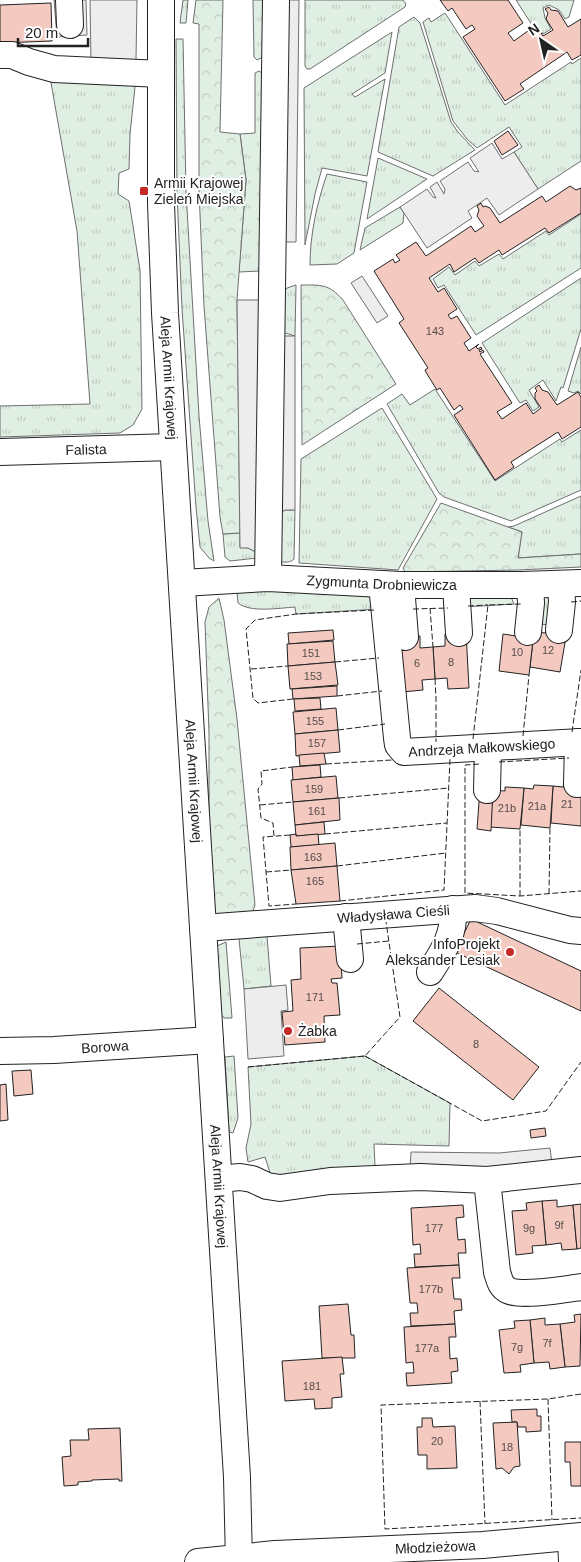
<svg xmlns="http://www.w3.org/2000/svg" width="581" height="1562" font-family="Arial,sans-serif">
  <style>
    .grass { fill: url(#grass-tufts); stroke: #6f6f6f }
    .forest { fill: url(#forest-crowns); stroke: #6f6f6f }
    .parking { fill: #ededed; stroke: #6f6f6f }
    .building { fill: #f3c9c0; stroke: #222 }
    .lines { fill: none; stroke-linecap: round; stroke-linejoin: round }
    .minor-casing { stroke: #222; stroke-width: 28 }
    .minor { stroke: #fff; stroke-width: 26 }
    .fence { stroke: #222; stroke-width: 1; stroke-dasharray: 6 2.5; stroke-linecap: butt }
    .poi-dot { fill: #c62828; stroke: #fff; stroke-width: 2 }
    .labels { text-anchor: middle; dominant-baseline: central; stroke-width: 4; stroke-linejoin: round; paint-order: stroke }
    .number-label { font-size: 11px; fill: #564c4a }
    .poi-label { font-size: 14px; fill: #222; stroke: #fff; text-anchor: start }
    .street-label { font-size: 14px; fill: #222; stroke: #fff }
  </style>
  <defs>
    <pattern id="grass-tufts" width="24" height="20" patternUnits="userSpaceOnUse" patternTransform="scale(1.25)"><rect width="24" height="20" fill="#e0efe3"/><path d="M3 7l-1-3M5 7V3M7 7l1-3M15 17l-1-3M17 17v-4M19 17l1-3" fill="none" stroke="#c0cdc2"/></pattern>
    <pattern id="forest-crowns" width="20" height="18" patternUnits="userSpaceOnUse" patternTransform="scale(1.25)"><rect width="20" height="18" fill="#e0efe3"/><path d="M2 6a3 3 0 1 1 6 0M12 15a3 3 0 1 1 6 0" fill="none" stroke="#c0cdc2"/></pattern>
  </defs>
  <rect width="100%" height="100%" fill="#fff"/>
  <g class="grass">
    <polygon points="183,0 188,0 186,23 180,23"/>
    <polygon points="253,0 263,0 263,57 257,60 254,57"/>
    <polygon points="305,0 403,0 406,4 405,7 310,69 307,69 305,66"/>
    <polygon points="516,0 574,0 569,17 565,19 559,10 549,5 543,8 545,18 551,29 543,34 536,23 532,25"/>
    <polygon points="445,13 505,105 571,62 572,64 581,58 581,161 538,189 514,152 522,147 509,127 477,148 467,139 453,121 423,22 429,18 431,22"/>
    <polygon points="414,17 420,23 451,122 458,132 475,150 433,176 378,152 399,27"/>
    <polygon points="392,32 385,73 352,94 355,97 385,79 367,176 322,168 315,194 305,245 304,88"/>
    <polygon points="176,39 183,39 186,191 199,416 208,521 214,561 209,558 200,547 196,507 182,309 177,192"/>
    <polygon points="259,71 262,73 260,271 239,272 246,180 240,134 255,133 255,73"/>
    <polygon points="50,77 132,82 135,87 130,134 129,169 119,173 118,194 129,201 140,270 142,409 133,425 120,433 0,437 0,406 90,404 77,231"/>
    <polygon points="378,158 427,179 367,219"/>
    <path d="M327 174 367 182 354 253 337 264 310 265C310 234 317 203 327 174Z"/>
    <polygon points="400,207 404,213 403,223 360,250 365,228"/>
    <polygon points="581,214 581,268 476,335 444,285 438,288 433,279 449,267 455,275 475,261 479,266 499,254 503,259 546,231 549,235"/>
    <polygon points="581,278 581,329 563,388 561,387 556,401 543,380 529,390 539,407 533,411 526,400 520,403 482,343"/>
    <polygon points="296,285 295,336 282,332 281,296 287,288"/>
    <polygon points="581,347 581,394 578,391 574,393 568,391"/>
    <polygon points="435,389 495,481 560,439 562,442 581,430 581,490 511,521 444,497 439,493 387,404 402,394 410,405"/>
    <polygon points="382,408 437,499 398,570 299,563 301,459"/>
    <polygon points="581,496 581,554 518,558 522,532 508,527 514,526"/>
    <path d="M285 510H295L294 559C290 563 286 562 280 562V513Z"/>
    <polygon points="240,533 240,547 248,548 258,553 257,558 230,561 225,557 223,534"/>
    <path d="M242 588 377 596 378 609 296 614 295 607C280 608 250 613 238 603L237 592Z"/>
    <polygon points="551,594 548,625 534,623 536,595"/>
    <polygon points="511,597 514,604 464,607 469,598"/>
    <polygon points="267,936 271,986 244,989 239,939 241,937"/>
    <polygon points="226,942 232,1018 224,1018 221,1014 217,946"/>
    <polygon points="234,1056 238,1118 233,1133 229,1132 225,1057"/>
    <polygon points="365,1056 450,1103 449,1146 374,1144 375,1166 272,1179 265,1157 248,1162 246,1148 251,1124 248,1067"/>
  </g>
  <g class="forest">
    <polygon points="196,0 223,0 220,132 240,134 246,180 237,300 240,533 223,534 220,517 204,306 199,191 199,24 193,23"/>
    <path d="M301 285C322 285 329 284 343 300L396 384 302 445Z"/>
    <polygon points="441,503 522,532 518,558 581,554 581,567 518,570 405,572 403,568"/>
    <polygon points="219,598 224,620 237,719 255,905 252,914 221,921 215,913 209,821 209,733 205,622 209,607"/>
  </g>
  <g class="parking">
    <polygon points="54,0 86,0 87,35 57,37"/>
    <polygon points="90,0 137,0 136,60 91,62"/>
    <polygon points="284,0 299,0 296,242 280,242"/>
    <polygon points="492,143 502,159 514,152 538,189 499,215 487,198 468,211 472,218 427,248 400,207 427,189 433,197 436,198 430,187 437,182 444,194 445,189 440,181 468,162 474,171 479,172 470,158"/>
    <polygon points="362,276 388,316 377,323 351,283"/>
    <polygon points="237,300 260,300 260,336 295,336 295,510 285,510 280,513 258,553 248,548 240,548"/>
    <polygon points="286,985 288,1010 281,1011 284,1056 248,1059 244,989"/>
    <polygon points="550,1148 552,1164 500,1170 410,1169 411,1152 499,1153"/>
  </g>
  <g class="building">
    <polygon points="440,0 508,0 523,23 508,33 514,41 536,25 543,36 553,30 546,19 548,13 545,9 549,7 551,10 558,11 568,27 581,19 581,55 572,60 567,52 520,84 524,89 505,101 463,37 475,29 472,25 466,29 452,8 448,11"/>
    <polygon points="51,3 52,41 0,43 0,5"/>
    <polygon points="508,131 518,145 502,155 494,141"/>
    <polygon points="570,186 576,190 581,188 581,213 549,233 545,228 502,255 499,250 479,263 475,258 454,272 450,264 429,278 438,292 444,288 457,309 448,315 451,319 457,316 471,338 464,343 469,351 479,344 476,347 478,349 481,347 482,349 479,350 480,352 483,350 484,352 480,354 512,403 497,412 502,419 526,403 533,414 541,408 535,399 535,393 537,391 535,388 539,385 542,390 548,392 557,405 578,392 581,397 581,427 562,439 558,432 511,462 514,467 495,480 454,415 463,409 460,405 454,410 440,388 437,390 427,374 425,370 428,368 399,323 404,319 374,271 393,259 395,263 400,260 396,255 416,242 426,256 471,226 475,232 484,226 477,216 479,210 477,206 481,203 483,207 485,206 490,208 500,223 542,196 546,202"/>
    <polygon points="546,628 567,631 560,672 530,667 534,632 546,633"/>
    <polygon points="333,630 334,640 289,644 288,633"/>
    <polygon points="466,632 469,688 448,689 447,678 435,679 433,647 445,646 445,634"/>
    <polygon points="534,632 529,675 499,671 503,634 516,636"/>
    <polygon points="420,636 420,648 433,647 435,679 422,680 423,690 402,692 399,637"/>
    <polygon points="333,641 335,662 288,666 287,644"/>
    <polygon points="335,662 338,685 290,689 288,666"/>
    <polygon points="337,686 337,696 293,699 292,689"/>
    <polygon points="320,698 321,709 295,711 294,699"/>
    <polygon points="336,708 338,730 295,734 293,712"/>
    <polygon points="338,730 340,752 296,756 295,734"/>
    <polygon points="324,753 326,764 300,766 299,755"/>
    <polygon points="320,765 321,777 293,780 292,767"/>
    <polygon points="336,776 338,798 293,802 291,780"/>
    <polygon points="564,783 581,785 581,826 551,823 553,786 563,787"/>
    <polygon points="534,785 553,786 550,828 521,825 524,788 533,789"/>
    <polygon points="505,787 524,788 520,829 490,827 493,790 505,791"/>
    <polygon points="480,789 493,790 491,831 477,829"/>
    <polygon points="339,798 340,820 295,825 293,802"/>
    <polygon points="324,822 325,834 296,836 295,825"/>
    <polygon points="296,834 296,836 318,834 319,845 291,847 290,835"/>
    <polygon points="335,843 337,866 291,870 290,847"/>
    <polygon points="337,866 340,901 296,904 291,870"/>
    <polygon points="471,919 581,971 581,1011 455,952"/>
    <polygon points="340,946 342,978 331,979 332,983 337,983 340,1015 324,1016 325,1042 285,1045 282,1012 293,1011 291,980 301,979 300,948"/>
    <polygon points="439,988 539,1067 513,1100 413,1021"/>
    <polygon points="31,1070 33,1094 14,1096 12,1071"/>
    <polygon points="6,1084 8,1120 0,1121 0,1085"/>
    <polygon points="545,1128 546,1136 531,1138 530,1130"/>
    <polygon points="557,1200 557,1207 573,1205 577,1249 562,1250 561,1243 546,1245 542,1201"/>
    <polygon points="542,1201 546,1245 532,1246 533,1253 516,1255 512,1211 527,1210 526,1203"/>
    <polygon points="581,1204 581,1248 577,1249 573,1205"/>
    <polygon points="463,1205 464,1217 456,1218 458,1240 465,1239 466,1253 458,1253 459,1265 415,1267 414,1254 421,1254 420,1244 413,1245 411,1208"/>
    <polygon points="459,1265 460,1278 452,1278 454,1299 461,1299 462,1310 454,1311 455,1324 411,1326 410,1313 418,1313 417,1303 410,1303 407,1268"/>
    <polygon points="348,1304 351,1335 354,1335 355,1358 322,1358 319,1306"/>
    <polygon points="581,1314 580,1366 565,1367 560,1324 575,1322 574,1315"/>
    <polygon points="545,1318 545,1325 560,1324 565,1367 550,1369 549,1362 534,1363 530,1320"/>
    <polygon points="530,1320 534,1363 520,1365 521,1372 504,1373 499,1330 515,1328 514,1321"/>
    <polygon points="455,1324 456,1337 449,1337 450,1359 457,1358 458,1371 451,1372 452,1383 407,1386 406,1373 414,1373 413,1362 406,1363 404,1327"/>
    <polygon points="342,1357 344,1374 340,1374 342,1397 332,1398 332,1408 315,1409 314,1399 285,1401 282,1361"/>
    <polygon points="537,1409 537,1416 541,1416 541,1431 526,1432 526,1427 518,1427 517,1422 512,1422 511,1410"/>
    <polygon points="422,1418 432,1418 433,1427 455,1426 457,1468 427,1469 427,1455 418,1455 417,1427 422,1427"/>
    <polygon points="517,1422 520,1466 514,1467 509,1474 502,1468 496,1469 493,1423"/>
    <polygon points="120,1428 122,1481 119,1481 119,1479 92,1480 92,1481 78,1482 78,1485 64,1486 62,1457 71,1456 70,1440 89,1440 88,1429"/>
    <polygon points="565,1442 581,1442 581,1486 571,1486 570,1462 565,1462"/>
  </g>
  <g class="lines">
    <defs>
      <g id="minor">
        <polyline points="69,0 70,25"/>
        <path id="s1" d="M161 0V203L165 313 237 1477 239 1562"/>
        <polyline points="0,55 12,55 29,62 54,69 161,74"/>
        <path id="s2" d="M0 452 173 447"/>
        <polyline points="268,578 276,0"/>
        <path id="s3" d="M182 583 268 578 401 585H521L581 583"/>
        <path id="s4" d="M382 584 397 738 398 745 404 752 581 742"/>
        <polyline points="401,585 405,637"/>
        <polyline points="456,586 459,633"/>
        <polyline points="559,630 562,602 561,584"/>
        <polyline points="528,632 531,603 530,585"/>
        <polyline points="577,784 578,742"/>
        <polyline points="487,790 488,748"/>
        <polyline points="346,917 350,959"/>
        <path id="s5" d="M203 928 475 908 497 911 570 930 581 931"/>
        <path d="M430 972C443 952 455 934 453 909"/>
        <path id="s6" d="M0 1051 54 1050 210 1040"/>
        <polyline points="219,1179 240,1177 252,1179 267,1186 280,1188 330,1181 420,1177 487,1180 581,1170"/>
        <path d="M487 1180 497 1272C499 1278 500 1285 506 1289 515 1298 567 1289 581 1287"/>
        <polyline points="571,1538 572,1562"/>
        <path id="s7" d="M198 1562 275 1554 483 1545 581 1536"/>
      </g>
    </defs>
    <use href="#minor" class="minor-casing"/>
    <use href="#minor" class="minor"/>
    <g class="fence">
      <polyline points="571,602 581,601"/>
      <polyline points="468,606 488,605"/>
      <polyline points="430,608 433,647"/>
      <polyline points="413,609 448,608"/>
      <polyline points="335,662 379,658"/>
      <polyline points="251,669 288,666"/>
      <polyline points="435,679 436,699 436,742"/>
      <polyline points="337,696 382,691"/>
      <polyline points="293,699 258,703 253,698 246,629 255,620 296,614 375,610"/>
      <polyline points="338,730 385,724"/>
      <polyline points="572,732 581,670"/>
      <polyline points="523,736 529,675"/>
      <polyline points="473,739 488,605 521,604"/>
      <polyline points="499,762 569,758"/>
      <polyline points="326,764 392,760"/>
      <polyline points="479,764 465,765 465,893 520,896 581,891"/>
      <polyline points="339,798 449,788"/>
      <polyline points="260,805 293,802"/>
      <polyline points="325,834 447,823"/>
      <polyline points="290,835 263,837 269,906 296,904"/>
      <polyline points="274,836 273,823 261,818 258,789 262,784 261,771 292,767"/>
      <polyline points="337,866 446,853"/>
      <polyline points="266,872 291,870"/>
      <polyline points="549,894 550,828"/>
      <polyline points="520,896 520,829"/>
      <polyline points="340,901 444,890 450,759"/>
      <polyline points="357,944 389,941"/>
      <polyline points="365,1056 482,1121 546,1111 581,1062"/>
      <polyline points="248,1067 365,1056 400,1017 386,922"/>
      <polyline points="581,1394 548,1399 381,1405 385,1529 581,1518"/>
      <polyline points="548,1399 552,1520"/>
      <polyline points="480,1401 485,1524"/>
    </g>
  </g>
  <g class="poi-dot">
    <rect x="139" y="186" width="10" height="10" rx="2.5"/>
    <circle cx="510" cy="952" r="5"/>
    <circle cx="288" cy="1031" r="5"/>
  </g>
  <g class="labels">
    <g class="number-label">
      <text x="435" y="331">143</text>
      <text x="548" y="650">12</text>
      <text x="517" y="652">10</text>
      <text x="311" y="653">151</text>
      <text x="451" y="662">8</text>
      <text x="417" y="663">6</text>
      <text x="313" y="676">153</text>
      <text x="315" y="721">155</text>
      <text x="317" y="743">157</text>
      <text x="314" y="789">159</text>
      <text x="567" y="804">21</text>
      <text x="537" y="806">21a</text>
      <text x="507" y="808">21b</text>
      <text x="317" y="811">161</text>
      <text x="313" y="857">163</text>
      <text x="315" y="881">165</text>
      <text x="315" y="997">171</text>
      <text x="476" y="1044">8</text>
      <text x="559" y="1225">9f</text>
      <text x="434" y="1228">177</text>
      <text x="529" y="1228">9g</text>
      <text x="431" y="1289">177b</text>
      <text x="547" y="1343">7f</text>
      <text x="517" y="1347">7g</text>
      <text x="427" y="1348">177a</text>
      <text x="312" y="1386">181</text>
      <text x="437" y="1441">20</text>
      <text x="507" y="1447">18</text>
    </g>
    <g class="poi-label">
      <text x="154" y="183">Armii Krajowej<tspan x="154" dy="16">Zieleń Miejska</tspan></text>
      <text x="500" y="944" text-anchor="end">InfoProjekt<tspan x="500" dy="16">Aleksander Lesiak</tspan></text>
      <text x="298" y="1031">Żabka</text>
    </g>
    <g class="street-label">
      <text stroke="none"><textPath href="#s1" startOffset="378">Aleja Armii Krajowej</textPath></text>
      <text stroke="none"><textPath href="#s2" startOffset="86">Falista</textPath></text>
      <text stroke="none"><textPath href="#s3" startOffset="200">Zygmunta Drobniewicza</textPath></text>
      <text stroke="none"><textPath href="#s4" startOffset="249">Andrzeja Małkowskiego</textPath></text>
      <text stroke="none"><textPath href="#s1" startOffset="782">Aleja Armii Krajowej</textPath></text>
      <text stroke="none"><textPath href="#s5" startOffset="191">Władysława Cieśli</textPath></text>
      <text stroke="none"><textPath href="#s6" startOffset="105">Borowa</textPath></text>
      <text stroke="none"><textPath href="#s1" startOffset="1188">Aleja Armii Krajowej</textPath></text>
      <text stroke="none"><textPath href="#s7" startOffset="238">Młodzieżowa</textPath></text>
    </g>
  </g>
  <g transform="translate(541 40) rotate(326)" stroke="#ffffff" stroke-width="4" paint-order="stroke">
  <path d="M0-4L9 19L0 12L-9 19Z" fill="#222222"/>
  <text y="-8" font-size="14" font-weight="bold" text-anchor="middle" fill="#222222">N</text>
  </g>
  <path d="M18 38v8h70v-8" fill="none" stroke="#222222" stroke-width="2.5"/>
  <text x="25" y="38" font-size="15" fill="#222222" stroke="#ffffff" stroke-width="4" paint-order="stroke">20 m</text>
</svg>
